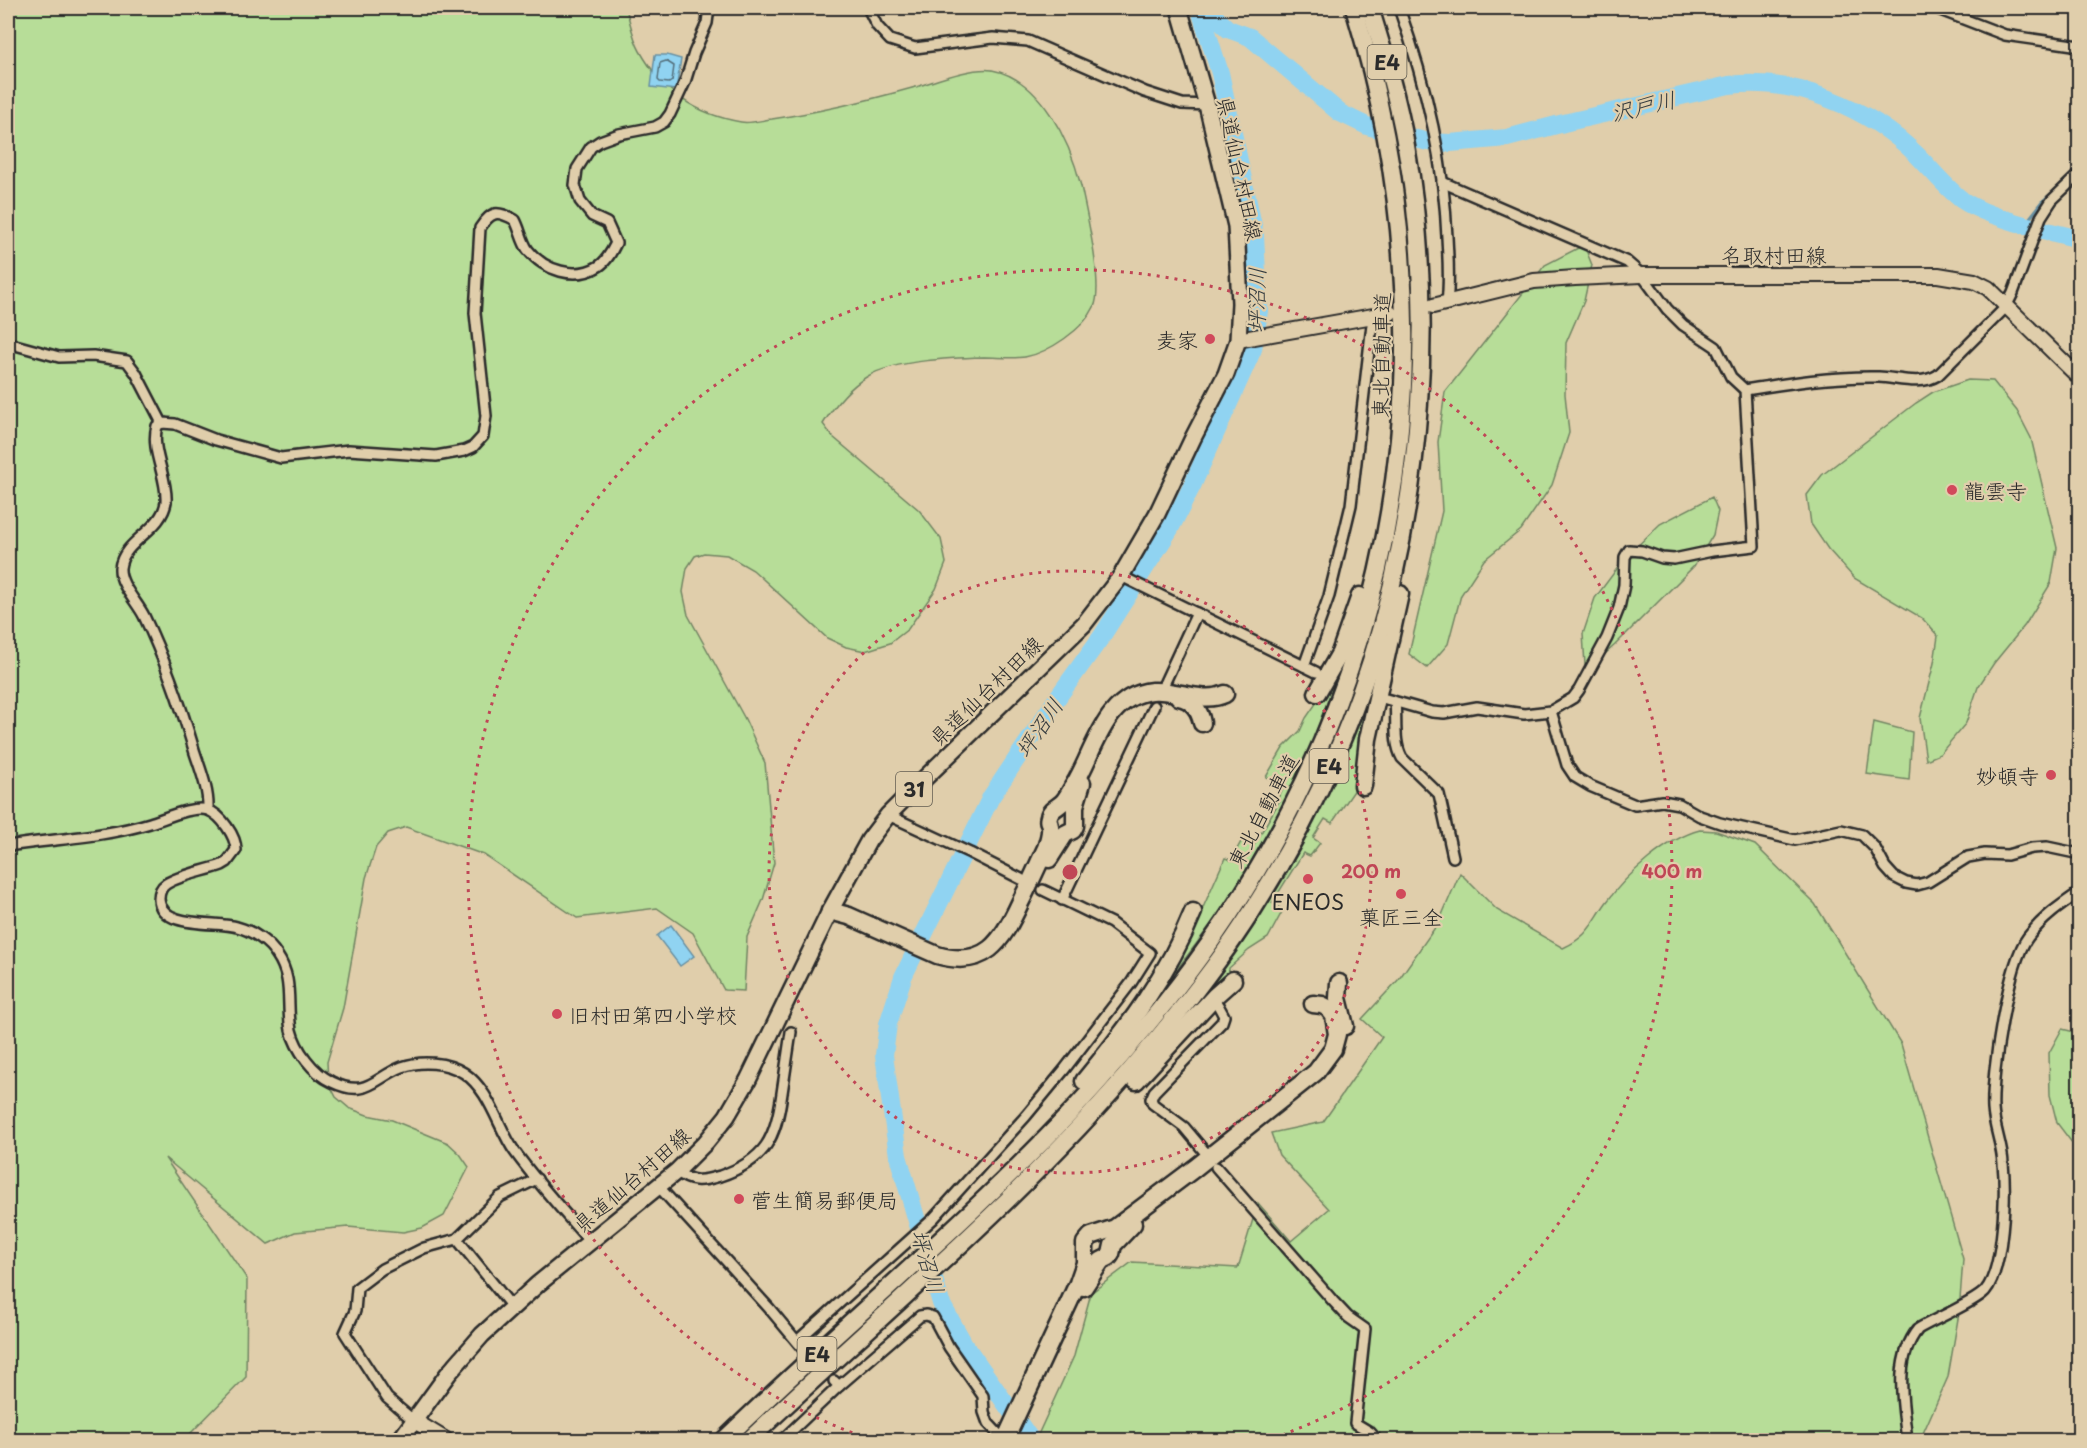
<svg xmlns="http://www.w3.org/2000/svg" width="2087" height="1448" font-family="'Playpen Sans','Klee One',sans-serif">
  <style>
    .green { fill: #b7dd98; stroke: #718462; stroke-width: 1.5 }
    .water { fill: #90d3f1; stroke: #6890a2; stroke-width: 1.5 }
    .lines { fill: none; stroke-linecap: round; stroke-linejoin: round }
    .shore { stroke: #536e7a; stroke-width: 1.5 }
    .stream { stroke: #6890a2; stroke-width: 3 }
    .river { stroke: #90d3f1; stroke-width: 18 }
    .street-casing { stroke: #2b2b2b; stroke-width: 14 }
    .secondary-casing { stroke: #2b2b2b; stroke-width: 18 }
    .primary-casing { stroke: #2b2b2b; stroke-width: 20 }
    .highway-casing { stroke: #2b2b2b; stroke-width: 21 }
    .street { stroke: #e0ceab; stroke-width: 9 }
    .secondary { stroke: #e0ceab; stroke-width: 14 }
    .primary { stroke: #e0ceab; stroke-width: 15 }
    .highway { stroke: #e0ceab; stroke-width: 16 }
    .ring { fill: none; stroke: #c04656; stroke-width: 3; stroke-dasharray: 3 6 }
    .poi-dot { fill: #d1495b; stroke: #e0ceab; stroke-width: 2 }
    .labels { text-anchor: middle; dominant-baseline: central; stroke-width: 4.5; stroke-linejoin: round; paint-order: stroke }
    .shield { fill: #e0ceab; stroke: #615c51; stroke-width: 1.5 }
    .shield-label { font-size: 20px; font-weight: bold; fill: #2b2b2b }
    .street-label { font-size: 21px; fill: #2b2b2b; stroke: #e0ceab }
    .poi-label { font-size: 21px; fill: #2b2b2b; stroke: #e0ceab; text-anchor: start }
    .water-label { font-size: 22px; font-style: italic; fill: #353c3f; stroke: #e0ceab }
    .centre { fill: #c04656; stroke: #e0ceab; stroke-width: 3 }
    .ring-label { font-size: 18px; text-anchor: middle; font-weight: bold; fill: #c04656; stroke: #e0ceab; stroke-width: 4.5; stroke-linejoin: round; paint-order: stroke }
  </style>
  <rect width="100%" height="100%" fill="#e0ceab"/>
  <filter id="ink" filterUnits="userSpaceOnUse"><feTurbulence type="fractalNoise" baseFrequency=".0167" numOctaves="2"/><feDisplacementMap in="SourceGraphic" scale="12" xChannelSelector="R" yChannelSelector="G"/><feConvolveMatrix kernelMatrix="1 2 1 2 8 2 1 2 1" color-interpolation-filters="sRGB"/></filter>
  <g filter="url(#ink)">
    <g class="green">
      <path d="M8 8H626C630 22 633 39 640 51 663 92 695 114 741 122 750 124 762 120 772 119 819 112 866 101 912 88 933 82 970 67 992 70 1041 79 1070 142 1081 186 1086 211 1104 286 1094 307 1084 329 1048 353 1025 357 1012 359 997 357 984 357 953 358 895 360 868 376 849 387 834 406 823 424L833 437 919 510 941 539 946 563 936 589 908 629 890 643 865 651 846 647 827 638 753 570 727 555 704 553 695 556 687 568 683 592 688 615 745 719 765 763 774 863 763 900 747 937 744 991 724 990 693 933 657 908 577 918 484 855 406 827 388 833 376 847 366 878 343 1008 327 1062 328 1081 336 1097 349 1108 367 1115 392 1120 448 1143 460 1154 469 1167 444 1216 422 1228 403 1232 348 1227 295 1232 268 1244 165 1158 247 1279 246 1377 184 1440H8Z"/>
      <polygon points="1584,245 1592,265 1584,301 1566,343 1565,394 1569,433 1552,485 1521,530 1484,560 1461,595 1448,644 1427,668 1409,654 1442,511 1438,442 1445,392 1545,265"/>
      <polygon points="1968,380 1993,381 2017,411 2031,438 2057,548 2051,583 2025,625 1994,663 1978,687 1966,723 1940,754 1926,760 1920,718 1934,663 1938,636 1922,618 1854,578 1828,549 1811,524 1807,495 1822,475 1916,403 1933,392"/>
      <polygon points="1712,497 1718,511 1713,535 1694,566 1615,645 1597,661 1585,665 1583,634 1595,598 1625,558 1660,524"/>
      <polygon points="1339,670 1305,762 1281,808 1242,878 1218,915 1160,992 1194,928 1225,858 1231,860 1242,840 1254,845 1280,800 1278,798 1284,786 1266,777 1283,748 1300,731 1306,718"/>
      <polygon points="1373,685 1358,785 1332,823 1325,819 1313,838 1320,843 1310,856 1303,853 1272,903 1283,910 1268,938 1249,950 1229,968 1229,976 1183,1019 1343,753"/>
      <polygon points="1874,722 1912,732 1909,780 1867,774"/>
      <path d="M1700 830 1716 831 1755 845 1815 904 1901 1044 1963 1259 1959 1313 1948 1377 1920 1440H1038L1037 1437 1074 1356 1091 1293 1132 1262 1238 1268 1258 1203 1291 1241 1329 1209 1279 1155 1271 1133 1323 1122 1382 1037 1362 1019 1399 979 1439 922 1460 873 1497 910 1563 948C1589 936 1591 924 1606 903 1627 874 1666 839 1700 830Z"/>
      <polygon points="2062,1029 2079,1033 2079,1152 2057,1123 2050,1095 2049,1053"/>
    </g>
    <g class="water">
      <polygon points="655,55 667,55 681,59 676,90 651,87"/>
      <polygon points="671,925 694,956 680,966 657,936"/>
    </g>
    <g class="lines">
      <polygon class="shore" points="666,61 674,66 672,81 669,83 660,82 658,80 660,63"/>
      <polyline class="stream" points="2025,224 2044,200 2060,186"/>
      <g class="river">
        <path d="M1206 8 1228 29 1250 37 1340 113 1367 126 1428 142 1450 143 1507 138 1564 123 1729 85C1796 77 1869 108 1917 155 1932 170 1945 187 1962 200 1986 217 2049 232 2080 239"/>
        <polyline points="1031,1440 964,1344 941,1303 898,1156 884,1055 888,1024 903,977 991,797 1058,697 1102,636 1170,529 1192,486 1253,349 1259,311 1255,235 1220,73 1202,16 1202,8"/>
      </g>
      <defs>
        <g id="street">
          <polyline points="868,8 877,26 890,40 915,48 993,38 1028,41 1145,92 1182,104 1207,105"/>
          <path d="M1399 8C1425 81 1444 159 1447 237 1448 259 1450 280 1447 302"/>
          <polyline points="1935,8 2005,35 2080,46"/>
          <polyline points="8,343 59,357 93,356 127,361 136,373 162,423"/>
          <path d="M1745 390C1789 383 1833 376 1879 377 1898 378 1921 386 1938 375L2006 307 2013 293 2041 217 2052 200 2080 173"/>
          <polyline points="1121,576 1316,672"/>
          <polyline points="1304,666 1329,596 1351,505 1373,316"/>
          <polyline points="1164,684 1197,613"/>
          <polyline points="1386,699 1432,712 1444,713 1477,707 1524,714 1551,711 1573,698 1579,690 1607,638 1619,608 1624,585 1625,557 1629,550 1642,551 1662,558 1674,559 1712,551 1754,546 1745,390 1731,377 1716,347 1683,325 1667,309 1642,275 1627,262 1442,182"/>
          <path d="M1395 702C1397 720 1393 742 1402 758L1439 794 1453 857"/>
          <polyline points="1551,711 1567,765 1575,777 1590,786 1635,805 1662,801 1679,804 1700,816 1720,823 1795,840 1841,830 1862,835 1875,848 1885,867 1894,877 1906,883 1917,885 1928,882 1968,857 1985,854 2007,855 2032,848 2047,847 2080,854"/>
          <path d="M208 810C209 791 201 771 195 753 182 709 164 658 144 616 137 602 119 584 120 568 123 540 162 531 166 502 168 477 150 451 157 426L162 423 175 424 216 440 281 458 349 450 436 456 464 451 473 447 483 436 486 416 475 313 480 228C491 211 497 210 515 220 520 229 522 242 528 250 544 270 575 281 599 266 607 261 612 251 616 243L607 223 592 216 580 201 575 185 577 169 591 147 600 141 619 134 655 127 664 122 670 114 685 82 694 53 707 23 709 8"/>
          <polyline points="888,815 970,853 1021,879"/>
          <path d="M8 846C54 839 105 837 150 823 164 819 193 805 208 810 221 815 236 836 236 850L227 862 222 865C206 871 179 875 166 884 160 888 159 893 159 899 160 929 217 921 237 927 253 931 269 942 277 955 294 980 286 1003 291 1030 296 1050 313 1073 332 1082 367 1099 374 1078 402 1067 421 1060 447 1062 464 1073 490 1090 498 1128 515 1152 538 1184 565 1213 591 1243"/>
          <polyline points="1062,900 1154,706"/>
          <polyline points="1205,1152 1184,1127 1153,1104 1151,1099 1154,1092 1222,1022 1224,1016 1218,1005"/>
          <polyline points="1216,1167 1333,1301 1348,1317 1365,1329 1355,1423 1370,1432 1377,1440"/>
          <path d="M677 1171C691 1184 703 1181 720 1176 766 1160 776 1138 782 1093 785 1072 788 1052 791 1032"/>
          <polyline points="659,1187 769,1308 804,1350"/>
          <polyline points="457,1239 512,1307"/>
          <polyline points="797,1341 933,1219 1026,1116 1064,1070 1131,983 1150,953 1111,923 1043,890"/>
          <polyline points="834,1381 839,1386 920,1316 926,1315 933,1317 949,1347 983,1396 984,1412 988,1423 1004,1440"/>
          <polyline points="413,1420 387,1398 345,1333 355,1311 357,1288 382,1269 424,1248 457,1239 500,1197 537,1179"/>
          <polyline points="782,1440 839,1386"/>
          <path d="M1907 1440C1903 1404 1893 1360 1918 1329 1933 1320 1975 1302 1985 1291 2004 1269 2006 1192 2003 1163 2002 1145 1994 1127 1993 1109 1991 1075 2008 963 2028 937 2042 918 2061 905 2080 892"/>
        </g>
        <g id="secondary">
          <polyline points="1433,306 1534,281 1575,278 1642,275 1938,275 1974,281 1988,288 2080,378"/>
          <polyline points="1238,340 1390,313"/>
          <polyline points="413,1420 446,1440"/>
        </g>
        <polyline id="primary" points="400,1440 448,1374 482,1335 538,1284 677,1171 706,1142 727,1116 748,1080 830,911 869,840 888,815 926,777 1084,624 1121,576 1157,514 1193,438 1226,374 1238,340 1240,303 1236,226 1207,105 1179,8"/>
        <g id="highway">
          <polyline points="1317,693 1340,653 1360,596"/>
          <path d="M1179 697C1192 699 1200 711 1202 723"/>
          <polyline points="1363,786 1368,739 1400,594"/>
          <polyline points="1049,859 1065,834 1073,830 1075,826 1075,806 1082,783"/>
          <path d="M830 911 849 916 937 955C985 969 1002 942 1020 903 1029 885 1037 867 1046 848 1048 842 1051 833 1050 826 1049 820 1047 823 1049 817 1050 809 1059 807 1064 801 1068 796 1071 790 1074 785 1095 751 1104 696 1152 691 1176 689 1203 704 1225 694"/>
          <polyline points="1339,983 1338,998 1345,1026"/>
          <path d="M1084 1081C1127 1029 1168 975 1193 912"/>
          <polyline points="1136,1081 1215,996 1233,980"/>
          <polyline points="1084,1287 1101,1261 1109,1257 1111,1254 1113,1245 1133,1224"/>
          <path d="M724 1440C838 1329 964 1226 1073 1110 1145 1032 1214 947 1266 855 1415 593 1442 295 1354 8"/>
          <path d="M749 1440C880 1315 1022 1199 1140 1059 1180 1012 1219 963 1252 911 1301 834 1343 749 1371 661 1422 498 1436 314 1406 146 1398 99 1384 53 1370 8"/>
          <polyline points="1005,1440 1078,1283 1085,1263 1085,1243 1091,1236 1115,1228 1195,1168 1316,1072 1333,1049 1337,1034 1334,1016 1328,1008 1322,1005 1313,1004"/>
        </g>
      </defs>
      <use href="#street" class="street-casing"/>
      <use href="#secondary" class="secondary-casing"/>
      <use href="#primary" class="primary-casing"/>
      <use href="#highway" class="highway-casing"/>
      <use href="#street" class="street"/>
      <use href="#secondary" class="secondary"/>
      <use href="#primary" class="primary"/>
      <use href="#highway" class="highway"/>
    </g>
  </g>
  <g class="ring">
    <circle cx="1070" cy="872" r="301"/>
    <path d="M869 1439A602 602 0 1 1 1271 1439"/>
  </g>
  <g class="poi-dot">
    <circle cx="1210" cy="339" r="6"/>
    <circle cx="1952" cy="490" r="6"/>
    <circle cx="2051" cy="775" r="6"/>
    <circle cx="1308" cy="879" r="6"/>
    <circle cx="1401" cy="894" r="6"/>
    <circle cx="557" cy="1014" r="6"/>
    <circle cx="739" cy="1199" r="6"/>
  </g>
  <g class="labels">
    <g class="shield">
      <rect x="1367.5" y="45" width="39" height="34" rx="4.5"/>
      <rect x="1309.5" y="749" width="39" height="34" rx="4.5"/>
      <rect x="896" y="772" width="36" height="34" rx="4.5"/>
      <rect x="797.5" y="1337" width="39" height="34" rx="4.5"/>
    </g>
    <g class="shield-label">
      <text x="1387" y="62">E4</text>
      <text x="1329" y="766">E4</text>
      <text x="914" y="789">31</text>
      <text x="817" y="1354">E4</text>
    </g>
    <g class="street-label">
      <text transform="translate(1241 168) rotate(78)">県道仙台村田線</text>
      <text x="1774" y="254">名取村田線</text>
      <text transform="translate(1380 355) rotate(-89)">東北自動車道</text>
      <text transform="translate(985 690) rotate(-44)">県道仙台村田線</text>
      <text transform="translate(1262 810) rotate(-62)">東北自動車道</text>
      <text transform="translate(631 1179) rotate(-41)">県道仙台村田線</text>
    </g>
    <g class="poi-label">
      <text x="1198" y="339" text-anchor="end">麦家</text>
      <text x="1964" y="490">龍雲寺</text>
      <text x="2039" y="775" text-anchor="end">妙頓寺</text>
      <text x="1308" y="901" text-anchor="middle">ENEOS</text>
      <text x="1401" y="916" text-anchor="middle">菓匠三全</text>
      <text x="569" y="1014">旧村田第四小学校</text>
      <text x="751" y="1199">菅生簡易郵便局</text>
    </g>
    <g class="water-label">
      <text transform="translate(1643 105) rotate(-13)">沢戸川</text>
      <text transform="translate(1255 300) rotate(-89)">坪沼川</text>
      <text transform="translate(1038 727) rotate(-56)">坪沼川</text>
      <text transform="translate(929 1261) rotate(74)">坪沼川</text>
    </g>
  </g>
  <circle cx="1070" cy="872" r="9" class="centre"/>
  <g class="ring-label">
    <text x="1371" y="878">200 m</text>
    <text x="1672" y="878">400 m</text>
  </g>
  <rect width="2087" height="1448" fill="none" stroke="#e0ceab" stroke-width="30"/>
  <rect x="15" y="15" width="2057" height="1418" fill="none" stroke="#2b2b2b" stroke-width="2" filter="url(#ink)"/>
</svg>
